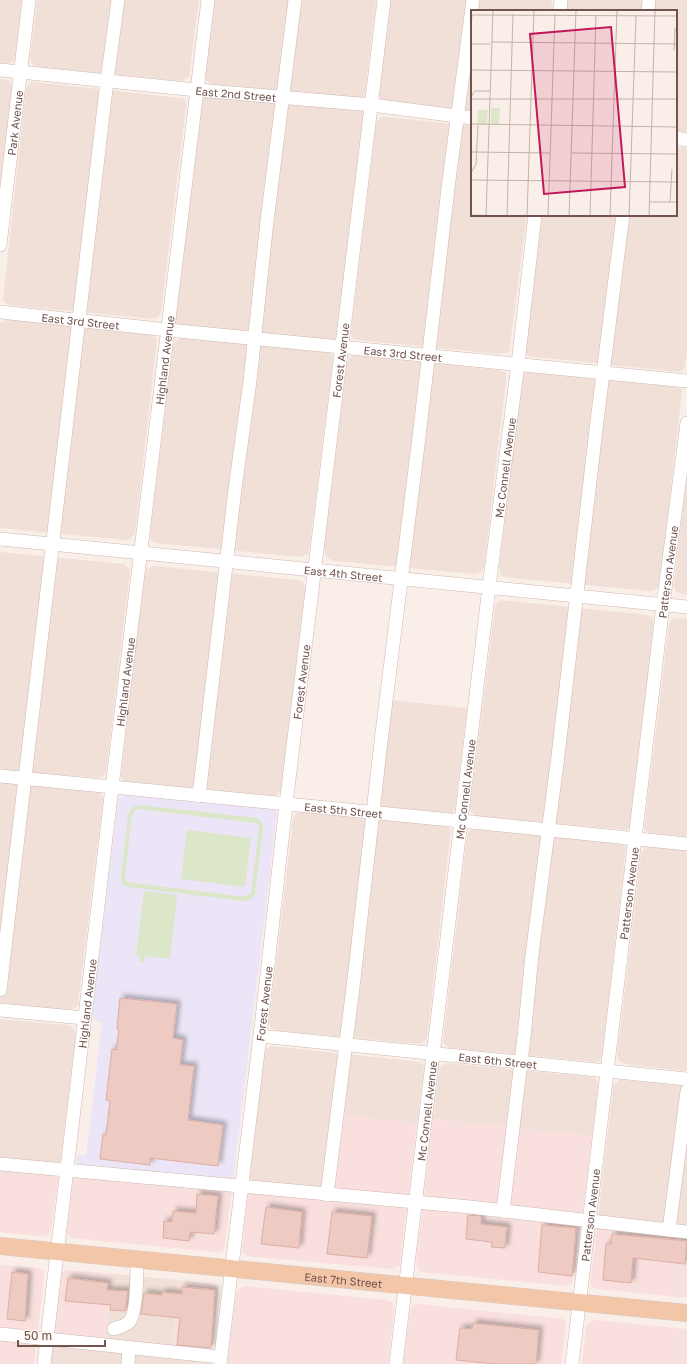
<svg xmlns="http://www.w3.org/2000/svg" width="687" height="1364" font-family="'Golos Text',sans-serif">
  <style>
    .residential { fill: #f1e0d7 }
    .commercial { fill: #f9dfdd }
    .education { fill: #ece5f7 }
    .green { fill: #dbe7c8; fill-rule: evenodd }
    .building { fill: #edcac2; stroke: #deaea4; filter: url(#shadow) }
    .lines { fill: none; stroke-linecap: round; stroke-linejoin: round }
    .minor-casing { stroke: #cdb8b2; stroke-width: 14 }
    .major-casing { stroke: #d5cbca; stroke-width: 18 }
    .minor { stroke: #fff; stroke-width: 13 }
    .major { stroke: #f2c6a7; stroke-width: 17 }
    .labels { text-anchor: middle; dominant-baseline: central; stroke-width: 3; stroke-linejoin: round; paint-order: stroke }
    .street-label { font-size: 11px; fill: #72534e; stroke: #fdf4ee }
    .inset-road { fill: none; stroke: #c4b1aa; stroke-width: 1 }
    .view { fill: #c2185b; fill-opacity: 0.15; stroke: #c2185b; stroke-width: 2 }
    .inset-edge { fill: none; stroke: #72534e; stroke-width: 2 }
  </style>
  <defs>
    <filter id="shadow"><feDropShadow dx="3.5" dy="-3.5" stdDeviation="2" flood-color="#0004"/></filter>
  </defs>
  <rect width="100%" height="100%" fill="#faefe8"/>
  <g class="residential">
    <polygon points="0,0 22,0 15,59 11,63 0,63"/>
    <polygon points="37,0 199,0 189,77 182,81 37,67 34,66 31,61 30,57"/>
    <polygon points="214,0 376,0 365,93 363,97 361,98 209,84 205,78"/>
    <polygon points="390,0 552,0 551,11 472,11 472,111 386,103 380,98 379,94"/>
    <polygon points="568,0 687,0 687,132 676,131 676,11 566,11"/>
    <polygon points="0,79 9,81 12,85 12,88 0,187"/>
    <polygon points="33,82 181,98 185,99 186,105 161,313 157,318 154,319 8,305 3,300 26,89 28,85"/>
    <polygon points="197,90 372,105 343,347 168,330"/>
    <polygon points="387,117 472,126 472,215 527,215 509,352 499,354 357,340 353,339 352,337 351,333 376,123 380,118"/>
    <polygon points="676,147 687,148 687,352 684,369 679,372 527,356 525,350 542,215 676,215"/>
    <polygon points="8,319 148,335 153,335 157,340 135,533 129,539 125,540 0,528 0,323"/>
    <polygon points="180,338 325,352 330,353 332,355 333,358 309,551 308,554 301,557 156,543 151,540 150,534 173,345 174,343"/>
    <polygon points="354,355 499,370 506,373 506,380 484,567 481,572 474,574 334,561 326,557 324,548 347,362 351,356"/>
    <polygon points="529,372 676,387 681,389 682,391 660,583 658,587 654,590 649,591 504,577 501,575 499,568 522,379 525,373"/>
    <polygon points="687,476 687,595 676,592 674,585"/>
    <polygon points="0,552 124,564 129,568 130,571 106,772 104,775 100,778 0,770"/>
    <polygon points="155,566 297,580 302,581 304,584 305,591 281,790 277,795 273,796 128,782 124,781 122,779 121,776 144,575 147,569"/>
    <polygon points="501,600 647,615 652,618 654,624 630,826 627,830 477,816 471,812 470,807 495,607 497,603"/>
    <polygon points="676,618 687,619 687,837 649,833 644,829 669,624 672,619"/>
    <polygon points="391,700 467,708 455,808 452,813 378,807"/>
    <polygon points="0,782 96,792 100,793 102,796 103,799 78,1004 77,1007 72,1010 68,1010 0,1003"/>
    <polygon points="299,812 445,826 451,829 427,1038 425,1041 421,1044 278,1031 273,1029 269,1024 293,818 295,815"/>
    <polygon points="477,829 620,844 624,845 626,847 602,1056 599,1061 596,1062 450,1048 446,1046 444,1044 443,1040 467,836 468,832 471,830"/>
    <polygon points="647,847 687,850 687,1071 624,1064 618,1060 617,1057 641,854 643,850"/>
    <polygon points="0,1019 67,1025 72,1027 76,1033 60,1165 0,1159"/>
    <polygon points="271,1046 421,1062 424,1066 417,1123 340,1115 331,1193 249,1184 264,1052 266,1049"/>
    <polygon points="446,1063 592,1077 596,1079 598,1085 592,1136 433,1119 439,1070 441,1067"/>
    <polygon points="619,1080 624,1080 687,1086 687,1227 598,1218 613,1087 615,1084"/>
    <polygon points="113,1274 179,1280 171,1356 211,1360 211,1364 49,1364 51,1344 104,1349"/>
  </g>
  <g class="commercial">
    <polygon points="340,1114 417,1123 400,1265 392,1269 246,1256 243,1254 242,1249 249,1184 331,1192"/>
    <polygon points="433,1119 592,1136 574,1278 571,1284 566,1286 422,1272 418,1270 416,1263"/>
    <polygon points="0,1159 60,1165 51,1231 47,1236 44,1237 0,1232"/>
    <polygon points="76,1166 233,1182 224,1249 220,1252 216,1252 71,1238 67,1234 67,1230 73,1178"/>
    <polygon points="598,1218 687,1227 687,1298 597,1289 593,1287 590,1283"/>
    <polygon points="0,1265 37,1268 42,1270 44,1271 44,1278 34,1364 0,1364"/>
    <polygon points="67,1270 113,1274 104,1349 51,1344 60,1275 62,1272"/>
    <polygon points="179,1280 213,1284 217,1288 218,1291 211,1360 171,1356"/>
    <polygon points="245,1286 386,1300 391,1302 393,1305 394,1312 388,1364 227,1364 236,1294 239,1289"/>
    <polygon points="419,1304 564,1319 566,1324 561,1364 403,1364 410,1311 413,1306"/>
    <polygon points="595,1320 687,1329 687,1364 582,1364 586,1326 588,1323"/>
  </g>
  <polygon class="education" points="124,795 271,809 275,810 277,814 233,1182 76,1166 78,1155 86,1155 102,1022 94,1021 92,1015 118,801 119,798"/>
  <g class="green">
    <path d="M140 805 258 818 262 823 263 828 255 895 250 900 243 901 128 887C123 885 121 883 121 878L128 815 132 807ZM137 809 256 823 259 826V829L251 893 246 896H239L127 882 125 876 132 815 134 812Z"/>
    <polygon points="187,830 251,838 245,887 181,879"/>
    <polygon points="144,891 177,895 170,959 145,956 144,963 139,962 140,955 136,955"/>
  </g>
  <g class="building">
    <polygon points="120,998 177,1004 173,1038 183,1040 180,1065 194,1066 188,1120 223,1125 218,1166 150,1158 150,1165 100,1159 103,1134 106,1135 110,1101 106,1100 112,1049 116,1050 119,1030 117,1029"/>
    <polygon points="197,1194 218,1196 214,1234 190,1232 189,1241 163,1238 164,1221 172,1222 173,1211 196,1213"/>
    <polygon points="266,1207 302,1212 299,1248 261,1244"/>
    <polygon points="332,1212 372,1216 367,1258 327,1254"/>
    <polygon points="468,1215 481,1216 481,1224 507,1227 505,1248 491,1247 492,1242 466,1239"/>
    <polygon points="542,1225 576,1228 572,1276 538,1272"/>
    <polygon points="612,1234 687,1241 685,1264 633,1258 631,1283 603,1280 606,1244 611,1244"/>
    <polygon points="12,1272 28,1274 25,1321 7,1319"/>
    <polygon points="68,1278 108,1283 107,1290 128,1291 125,1311 110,1310 111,1305 65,1301"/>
    <polygon points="182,1287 215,1290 211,1348 177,1345 180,1318 141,1314 144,1293 162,1295 162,1292 182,1294"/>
    <polygon points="473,1323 539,1330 536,1364 495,1364 456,1360 460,1328 472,1329"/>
  </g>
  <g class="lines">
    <defs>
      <g id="minor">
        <polyline points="560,11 561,0"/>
        <polyline points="648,11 649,0"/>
        <path id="s1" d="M0 70 197 90 372 105 472 118"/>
        <polyline points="676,138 687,140"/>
        <path id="s2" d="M0 245 29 0"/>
        <path id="s3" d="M0 312 168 330 687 381"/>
        <path id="s4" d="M0 539 687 607"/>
        <path id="s5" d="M0 776 461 821 687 844"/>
        <polyline points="199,796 235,489 250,381 267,221 295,0"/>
        <polyline points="0,990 107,81 118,0"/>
        <polyline points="0,1010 84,1018"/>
        <path id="s6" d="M260 1036 687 1079"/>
        <polyline points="0,1164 470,1207 687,1232"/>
        <polyline points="327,1195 354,979 382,733 419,437 449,180 473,0"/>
        <polyline points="503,1211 524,1037 532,955 558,756 597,421 623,215"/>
        <polyline points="669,1230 687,1091"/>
        <path d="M114 1329C119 1327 125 1326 129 1322 137 1315 137 1271 137 1259"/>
        <polyline points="0,1334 220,1357"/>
        <path id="s7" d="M44 1364 112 787 208 0"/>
        <polyline points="128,1364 129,1348"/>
        <path id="s8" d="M220 1364 260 1036 286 804 384 0"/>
        <path id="s9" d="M396 1364 489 587 518 364 535 215"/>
        <path id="s10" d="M572 1364 663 605 687 423"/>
      </g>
      <g id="major">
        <path id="s11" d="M0 1246 687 1313"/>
      </g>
    </defs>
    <use href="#minor" class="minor-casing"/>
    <use href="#major" class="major-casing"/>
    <use href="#minor" class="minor"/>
    <use href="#major" class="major"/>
  </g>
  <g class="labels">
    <g class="street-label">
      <text stroke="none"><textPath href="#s1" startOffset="237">East 2nd Street</textPath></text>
      <text stroke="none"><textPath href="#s2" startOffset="123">Park Avenue</textPath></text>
      <text stroke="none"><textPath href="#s3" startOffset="81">East 3rd Street</textPath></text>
      <text stroke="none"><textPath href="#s3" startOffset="405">East 3rd Street</textPath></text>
      <text stroke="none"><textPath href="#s7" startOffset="1011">Highland Avenue</textPath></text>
      <text stroke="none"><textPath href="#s8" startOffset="1011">Forest Avenue</textPath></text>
      <text stroke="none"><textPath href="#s9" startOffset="903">Mc Connell Avenue</textPath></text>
      <text stroke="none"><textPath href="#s10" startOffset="798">Patterson Avenue</textPath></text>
      <text stroke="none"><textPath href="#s4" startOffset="345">East 4th Street</textPath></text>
      <text stroke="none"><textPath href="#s7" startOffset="687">Highland Avenue</textPath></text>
      <text stroke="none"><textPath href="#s8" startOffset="687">Forest Avenue</textPath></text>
      <text stroke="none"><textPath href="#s9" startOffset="579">Mc Connell Avenue</textPath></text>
      <text stroke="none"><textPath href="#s5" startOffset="345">East 5th Street</textPath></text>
      <text stroke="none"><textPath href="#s10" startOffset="474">Patterson Avenue</textPath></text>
      <text stroke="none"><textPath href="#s7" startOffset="363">Highland Avenue</textPath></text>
      <text stroke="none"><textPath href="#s8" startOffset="363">Forest Avenue</textPath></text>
      <text stroke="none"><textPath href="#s6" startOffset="239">East 6th Street</textPath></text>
      <text stroke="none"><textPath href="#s9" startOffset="255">Mc Connell Avenue</textPath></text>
      <text stroke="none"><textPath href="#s10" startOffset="150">Patterson Avenue</textPath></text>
      <text stroke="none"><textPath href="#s11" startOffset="345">East 7th Street</textPath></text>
    </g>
  </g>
  <g transform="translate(471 10)">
    <rect width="206" height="206" fill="#faefe8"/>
    <path d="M20 98H29L28 114H20ZM7 100H17L16 114H6Z" fill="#dbe7c8"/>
    <path class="inset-road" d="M0 5 206 6M0 20 1 5M21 32 206 34M0 34H19M203 40 204 18M0 60 206 62M0 87 4 81H19M0 89H206M0 114 206 117M0 142 79 143M100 143 206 144M0 163 5 154 7 115M0 170 206 172M178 192H206M199 192 201 159M0 205 31 206M15 206 22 0M36 206 42 4M56 206 63 0M77 206 84 4M98 206 105 0M119 206 125 5M139 206 146 0M158 206 165 6M178 206 184 0"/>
    <path class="view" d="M140 17 154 177 73 184 59 24Z"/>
    <rect width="206" height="206" class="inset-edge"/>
  </g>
  <path d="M18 1340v6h87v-6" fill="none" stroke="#72534e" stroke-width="2"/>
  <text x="24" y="1340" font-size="12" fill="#72534e" stroke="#fdf4ee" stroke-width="3" paint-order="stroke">50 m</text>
</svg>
